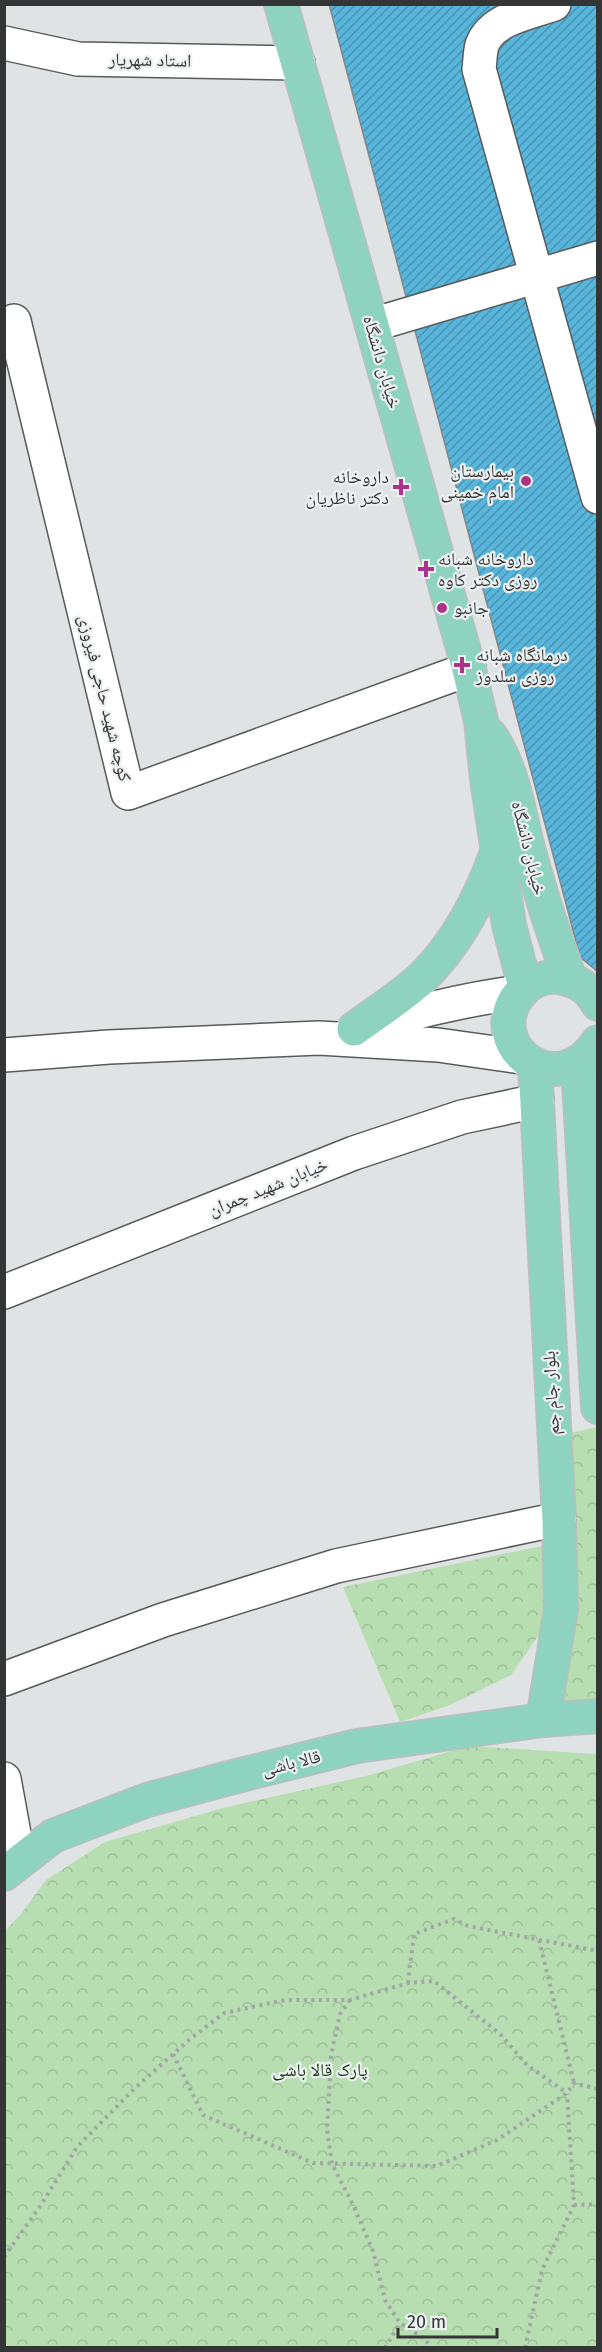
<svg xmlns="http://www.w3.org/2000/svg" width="602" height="2352" font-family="'Fira Sans','Noto Naskh Arabic',sans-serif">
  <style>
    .park { fill: url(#park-crowns) }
    .building { fill: url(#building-hatch); stroke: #828687; stroke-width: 1.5 }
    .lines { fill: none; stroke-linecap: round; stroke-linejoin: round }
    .minor-casing { stroke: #585b5b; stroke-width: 36 }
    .major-casing { stroke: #bebebe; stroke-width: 36 }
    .path { stroke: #a3a6a6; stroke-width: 4; stroke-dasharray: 3 4.5; stroke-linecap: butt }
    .minor { stroke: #fff; stroke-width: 33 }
    .major { stroke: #8dd3bf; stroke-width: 33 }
    .poi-dot { fill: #aa3288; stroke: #ecf0f0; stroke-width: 2 }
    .labels { text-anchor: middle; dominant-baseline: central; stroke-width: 4.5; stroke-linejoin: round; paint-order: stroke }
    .street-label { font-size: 18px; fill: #343535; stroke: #ecf0f0 }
    .poi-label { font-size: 18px; fill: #343535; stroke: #ecf0f0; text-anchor: start }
    .park-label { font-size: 18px; fill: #10350c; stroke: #ecf0f0 }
  </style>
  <defs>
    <pattern id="park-crowns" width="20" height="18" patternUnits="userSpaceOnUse" patternTransform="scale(1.5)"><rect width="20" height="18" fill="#b6deb0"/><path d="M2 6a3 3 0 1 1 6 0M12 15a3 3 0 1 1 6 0" fill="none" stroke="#9dbf98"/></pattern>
    <pattern id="building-hatch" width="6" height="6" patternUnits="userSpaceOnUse" patternTransform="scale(1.5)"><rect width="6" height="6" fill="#58b5db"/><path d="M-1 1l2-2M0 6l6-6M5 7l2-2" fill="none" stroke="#4a94b2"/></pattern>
  </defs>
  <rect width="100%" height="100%" fill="#dfe3e3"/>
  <g class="park">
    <polygon points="597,1427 597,1716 543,1720 553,1437"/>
    <polygon points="542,1546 546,1625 511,1675 450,1705 400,1722 343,1587"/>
    <polygon points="468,1746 597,1754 597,2347 5,2347 4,1932 21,1914 46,1880 105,1842 223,1808 370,1775"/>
  </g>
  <polygon class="building" points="329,4 598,4 598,972 580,957"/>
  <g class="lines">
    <defs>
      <g id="minor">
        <path d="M554 4C530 13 492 18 482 45 480 52 480 62 479 69L598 497"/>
        <polyline points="4,43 78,59 298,63"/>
        <polyline points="14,321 128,793 469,669"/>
        <polyline points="372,325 598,258"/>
        <path d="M358 1028C412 1013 465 999 521 992"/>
        <polyline points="4,1055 109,1047 319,1038 438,1045 522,1057"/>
        <polyline points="4,1292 354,1153 462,1117 537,1101"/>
        <polyline points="4,1679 163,1620 336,1566 559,1519"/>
        <polyline points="4,1779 19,1861"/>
      </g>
      <g id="major">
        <polyline points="281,4 469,669 481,721 487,779 509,925 525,987"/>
        <path d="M490 735C513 769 518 809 528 848 540 893 554 936 570 979"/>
        <path d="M598 1004C590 988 575 979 558 977 544 976 530 982 521 992 478 1043 556 1106 598 1042"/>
        <path d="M354 1029C377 1012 403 996 424 976 458 942 480 899 496 855"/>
        <polyline points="578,1064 598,1407"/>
        <polyline points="535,1065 559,1519 561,1609 543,1720"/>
        <polyline points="4,1874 53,1836 147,1800 229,1778 357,1746 543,1720 598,1716"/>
      </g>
    </defs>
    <use href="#minor" class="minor-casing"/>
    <use href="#major" class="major-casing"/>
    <g class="path">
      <polyline points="539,1940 574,2083"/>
      <polyline points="408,1983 414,1934 454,1919 468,1926 598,1951"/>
      <polyline points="350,2000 340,2014 331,2056 327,2130 332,2164 354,2207 373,2251 385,2300 400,2323 425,2339 431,2348"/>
      <polyline points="173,2054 203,2115 313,2163 437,2166 497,2140 567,2093 574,2083 598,2089"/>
      <polyline points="574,2205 598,2204"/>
      <polyline points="4,2257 41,2205 77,2147 134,2089 189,2040 224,2013 285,2000 350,2000 408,1983 434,1981 500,2034 527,2065 567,2093"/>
      <polyline points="385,2348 400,2323"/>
      <polyline points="525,2348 542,2270 574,2205 567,2094"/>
    </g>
    <use href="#minor" class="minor"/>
    <use href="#major" class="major"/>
  </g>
  <g class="poi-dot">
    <circle cx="526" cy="481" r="6"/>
    <path d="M398 478h6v6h6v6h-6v6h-6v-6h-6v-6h6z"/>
    <path d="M423 560h6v6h6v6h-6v6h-6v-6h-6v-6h6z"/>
    <circle cx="442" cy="608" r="6"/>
    <path d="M459 656h6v6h6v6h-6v6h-6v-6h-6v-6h6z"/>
  </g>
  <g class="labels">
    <g class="street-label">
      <text transform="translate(150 60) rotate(1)">استاد شهریار</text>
      <text transform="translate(382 362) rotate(74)">خیابان دانشگاه</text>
      <text transform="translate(105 698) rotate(76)">کوچه شهید حاجی فیروزی</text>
      <text transform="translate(529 848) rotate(76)">خیابان دانشگاه</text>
      <text transform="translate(268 1187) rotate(-22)">خیابان شهید چمران</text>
      <text transform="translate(551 1393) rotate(-93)">بلوار جام جم</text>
      <text transform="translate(291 1763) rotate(-14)">قالا باشی</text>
    </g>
    <g class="poi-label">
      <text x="514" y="471" text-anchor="end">بیمارستان<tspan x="514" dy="21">امام خمینی</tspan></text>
      <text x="389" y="477" text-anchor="end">داروخانه<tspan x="389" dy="21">دکتر ناظریان</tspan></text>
      <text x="438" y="559">داروخانه شبانه<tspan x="438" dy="21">روزی دکتر کاوه</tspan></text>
      <text x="454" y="608">جانبو</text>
      <text x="476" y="655">درمانگاه شبانه<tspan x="476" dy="21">روزی سلدوز</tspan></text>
    </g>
    <g class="park-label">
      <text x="320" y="2070">پارک قالا باشی</text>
    </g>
  </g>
  <rect width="602" height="2352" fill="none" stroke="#343535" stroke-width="12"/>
  <path d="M398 2328v9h99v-9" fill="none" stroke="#343535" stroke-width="3"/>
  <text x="407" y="2328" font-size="18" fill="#343535" stroke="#ecf0f0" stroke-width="4.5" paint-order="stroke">20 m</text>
</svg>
